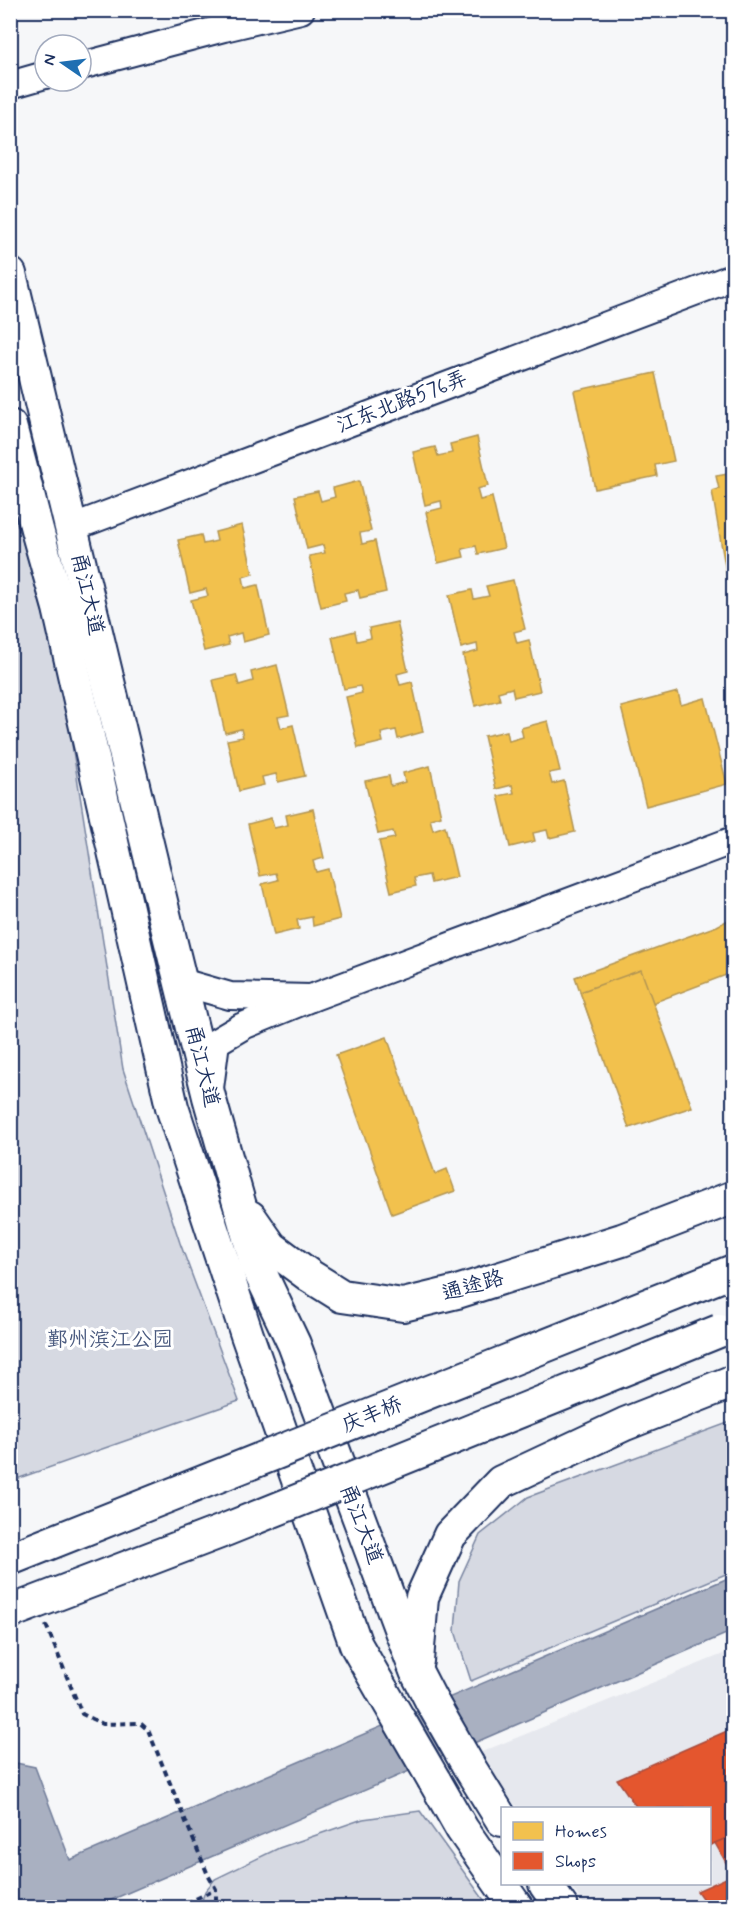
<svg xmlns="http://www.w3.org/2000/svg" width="744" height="1918" font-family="Mynerve,'LXGW WenKai TC',sans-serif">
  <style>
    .built { fill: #e6e8ee }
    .green { fill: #d6d9e2; stroke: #7884a0; stroke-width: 1.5 }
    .water { fill: #a9b0c1; stroke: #707c99; stroke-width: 1.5 }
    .homes { fill: #f2c14e; stroke: #b29553; stroke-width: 1.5 }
    .shops { fill: #e4572e; stroke: #a84b3c; stroke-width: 1.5 }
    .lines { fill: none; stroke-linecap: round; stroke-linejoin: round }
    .minor-casing { stroke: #1b2f5e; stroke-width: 30 }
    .major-casing { stroke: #1b2f5e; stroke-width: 36 }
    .path { stroke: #1b2f5e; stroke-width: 4; stroke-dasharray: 6 4.5; stroke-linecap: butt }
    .minor { stroke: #fff; stroke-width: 26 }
    .major { stroke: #fff; stroke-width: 32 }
    .major-bridge-casing { stroke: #1b2f5e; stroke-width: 36; stroke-linecap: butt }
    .major-bridge { stroke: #fff; stroke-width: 32 }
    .labels { text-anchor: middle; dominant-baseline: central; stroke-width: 6; stroke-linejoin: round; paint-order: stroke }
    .street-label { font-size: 21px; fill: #1b2f5e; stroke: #fff }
    .park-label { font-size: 21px; fill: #4a5a7f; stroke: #fff }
  </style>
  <rect width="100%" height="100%" fill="#f6f7f9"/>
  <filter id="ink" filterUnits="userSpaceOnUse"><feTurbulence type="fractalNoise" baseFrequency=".0167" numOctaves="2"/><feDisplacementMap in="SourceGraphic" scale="12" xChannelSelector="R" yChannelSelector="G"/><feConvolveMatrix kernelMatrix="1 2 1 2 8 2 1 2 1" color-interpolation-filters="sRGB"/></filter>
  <g filter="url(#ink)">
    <polygon class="built" points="733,1650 733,1907 586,1907 569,1884 710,1884 710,1808 517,1808 479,1753"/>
    <g class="green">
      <polygon points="11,500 62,681 123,1069 180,1243 239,1401 11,1481"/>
      <polygon points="733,1421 733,1571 471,1681 455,1631 459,1581 480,1535 528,1497"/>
      <polygon points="420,1811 489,1907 200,1907 205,1891 215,1879 279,1848 363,1819"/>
    </g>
    <polygon class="water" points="733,1576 733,1631 95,1907 11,1908 11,1762 35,1767 70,1860"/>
    <g class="homes">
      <polygon points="655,373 674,461 655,465 657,476 595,489 574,391"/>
      <polygon points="477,437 488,486 477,489 480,500 492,497 504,548 478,554 476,546 462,549 464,557 438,563 426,512 442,508 441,501 425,505 413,452 435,447 438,456 452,453 450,444"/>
      <polygon points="734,473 734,618 712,491 719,489 716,476"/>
      <polygon points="359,481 371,531 360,533 362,544 375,541 386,592 360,598 358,590 344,593 346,601 321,607 309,556 325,553 323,545 307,549 295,496 318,491 321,501 335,497 333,488"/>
      <polygon points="242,525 253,574 243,577 245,588 258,585 269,635 243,642 241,633 227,637 229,645 204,651 191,600 208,596 206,589 190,593 178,540 201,535 203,544 217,541 215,532"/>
      <polygon points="513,580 525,629 514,632 517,643 529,640 540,691 514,697 512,688 498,692 500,700 475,706 463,655 478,651 477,644 461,648 449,595 472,590 474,599 489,596 486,586"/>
      <polygon points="397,622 408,671 397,674 400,685 412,682 423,732 398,739 396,730 381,733 383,742 358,748 346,697 362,693 360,686 344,689 332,637 355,631 357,641 371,638 369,628"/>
      <polygon points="277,665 289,715 278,717 281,728 293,725 305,776 278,782 276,774 262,777 264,785 239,791 227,740 243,737 241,729 225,733 213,680 236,675 239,685 253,681 251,672"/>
      <polygon points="678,692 681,705 705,698 727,784 646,806 621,707"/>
      <polygon points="548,721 560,771 549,773 552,784 564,781 575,832 549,838 547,830 533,833 535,841 510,847 498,796 514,793 512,785 496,789 484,736 507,731 509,741 523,737 521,728"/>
      <polygon points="430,766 441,816 430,819 433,830 445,826 457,877 431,883 429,875 414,878 416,886 391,892 379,841 395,838 393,831 378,834 365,781 389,776 391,786 405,782 403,773"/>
      <polygon points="313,809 324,858 313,861 316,872 328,869 340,919 313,926 312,917 297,920 299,929 274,935 262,884 278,880 276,873 260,876 248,824 271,818 274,828 288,825 286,815"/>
      <polygon points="734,917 734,972 592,1026 575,977 717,926"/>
      <polygon points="641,970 692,1107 629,1128 580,992"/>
      <polygon points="387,1037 435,1174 447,1169 455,1191 392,1214 336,1055"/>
    </g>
    <g class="shops">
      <polygon points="734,1728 734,1835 715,1843 710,1846 710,1808 637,1808 617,1779"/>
      <polygon points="734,1835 734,1908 709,1908 697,1891 733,1875 715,1843"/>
    </g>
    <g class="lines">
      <defs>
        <g id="minor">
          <polyline points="81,66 224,28 301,10"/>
          <polyline points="10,85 45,75"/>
          <polyline points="71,528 734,277"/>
          <polyline points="181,982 230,996 311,998 243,1026 216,1042 210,1088"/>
          <polyline points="311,998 734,840"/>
        </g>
        <g id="major">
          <polyline points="10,274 171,943 209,1097 257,1266 294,1344 416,1671 432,1702"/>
          <polyline points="10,426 39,537 59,608 172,1107 247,1335 356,1645 383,1692"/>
          <polyline points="250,1217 271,1247 310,1276 342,1296 403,1305 457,1292 622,1240 734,1197"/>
          <polyline points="417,1661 422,1597 450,1535 501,1482 625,1424 734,1381"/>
          <polyline points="468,1765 502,1820"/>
          <polyline points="434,1780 462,1829 517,1908"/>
          <polyline points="545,1884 562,1908"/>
        </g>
      </defs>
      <use href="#minor" class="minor-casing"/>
      <use href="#major" class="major-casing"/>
      <g class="path">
        <polyline points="46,1625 82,1714 103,1724 140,1723 148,1730 208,1875 216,1889 216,1908"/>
        <polyline points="177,1908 216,1889"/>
      </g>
      <use href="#minor" class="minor"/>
      <use href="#major" class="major"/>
      <defs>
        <g id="major-bridge">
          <polyline points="10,1559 733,1271"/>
          <polyline points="10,1612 220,1532 719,1331"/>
          <polyline points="383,1692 434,1780"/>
          <polyline points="432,1702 468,1765"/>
        </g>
      </defs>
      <use href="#major-bridge" class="major-bridge-casing"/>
      <use href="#major-bridge" class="major-bridge"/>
    </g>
  </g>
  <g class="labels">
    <g class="street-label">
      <text transform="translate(402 402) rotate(-21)">江东北路576弄</text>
      <text transform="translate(87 594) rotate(77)">甬江大道</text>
      <text transform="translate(202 1066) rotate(76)">甬江大道</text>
      <text transform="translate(473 1286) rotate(-16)">通途路</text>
      <text transform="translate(372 1415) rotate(-22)">庆丰桥</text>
      <text transform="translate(361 1524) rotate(69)">甬江大道</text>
    </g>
    <g class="park-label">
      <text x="110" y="1340">鄞州滨江公园</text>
    </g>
  </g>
  <rect width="744" height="1918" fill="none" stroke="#fff" stroke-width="36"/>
  <rect x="18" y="18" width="708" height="1882" fill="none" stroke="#1b2f5e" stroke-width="2" filter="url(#ink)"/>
  <rect x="501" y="1807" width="210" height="78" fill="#ffffff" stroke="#a4acbf" stroke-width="1.5"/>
  <rect x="513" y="1822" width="30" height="18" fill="#f2c14e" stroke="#a4acbf" stroke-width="1.5"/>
  <text x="555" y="1837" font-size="18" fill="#1b2f5e">Homes</text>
  <rect x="513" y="1852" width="30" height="18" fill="#e4572e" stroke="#a4acbf" stroke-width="1.5"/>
  <text x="555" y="1867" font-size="18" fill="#1b2f5e">Shops</text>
  <g transform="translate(63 63) rotate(284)"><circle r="28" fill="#ffffff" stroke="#a4acbf" stroke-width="1.5"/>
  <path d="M0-4.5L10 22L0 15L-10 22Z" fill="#1f6fb2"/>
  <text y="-9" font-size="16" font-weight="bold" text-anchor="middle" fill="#1b2f5e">N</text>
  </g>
</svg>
